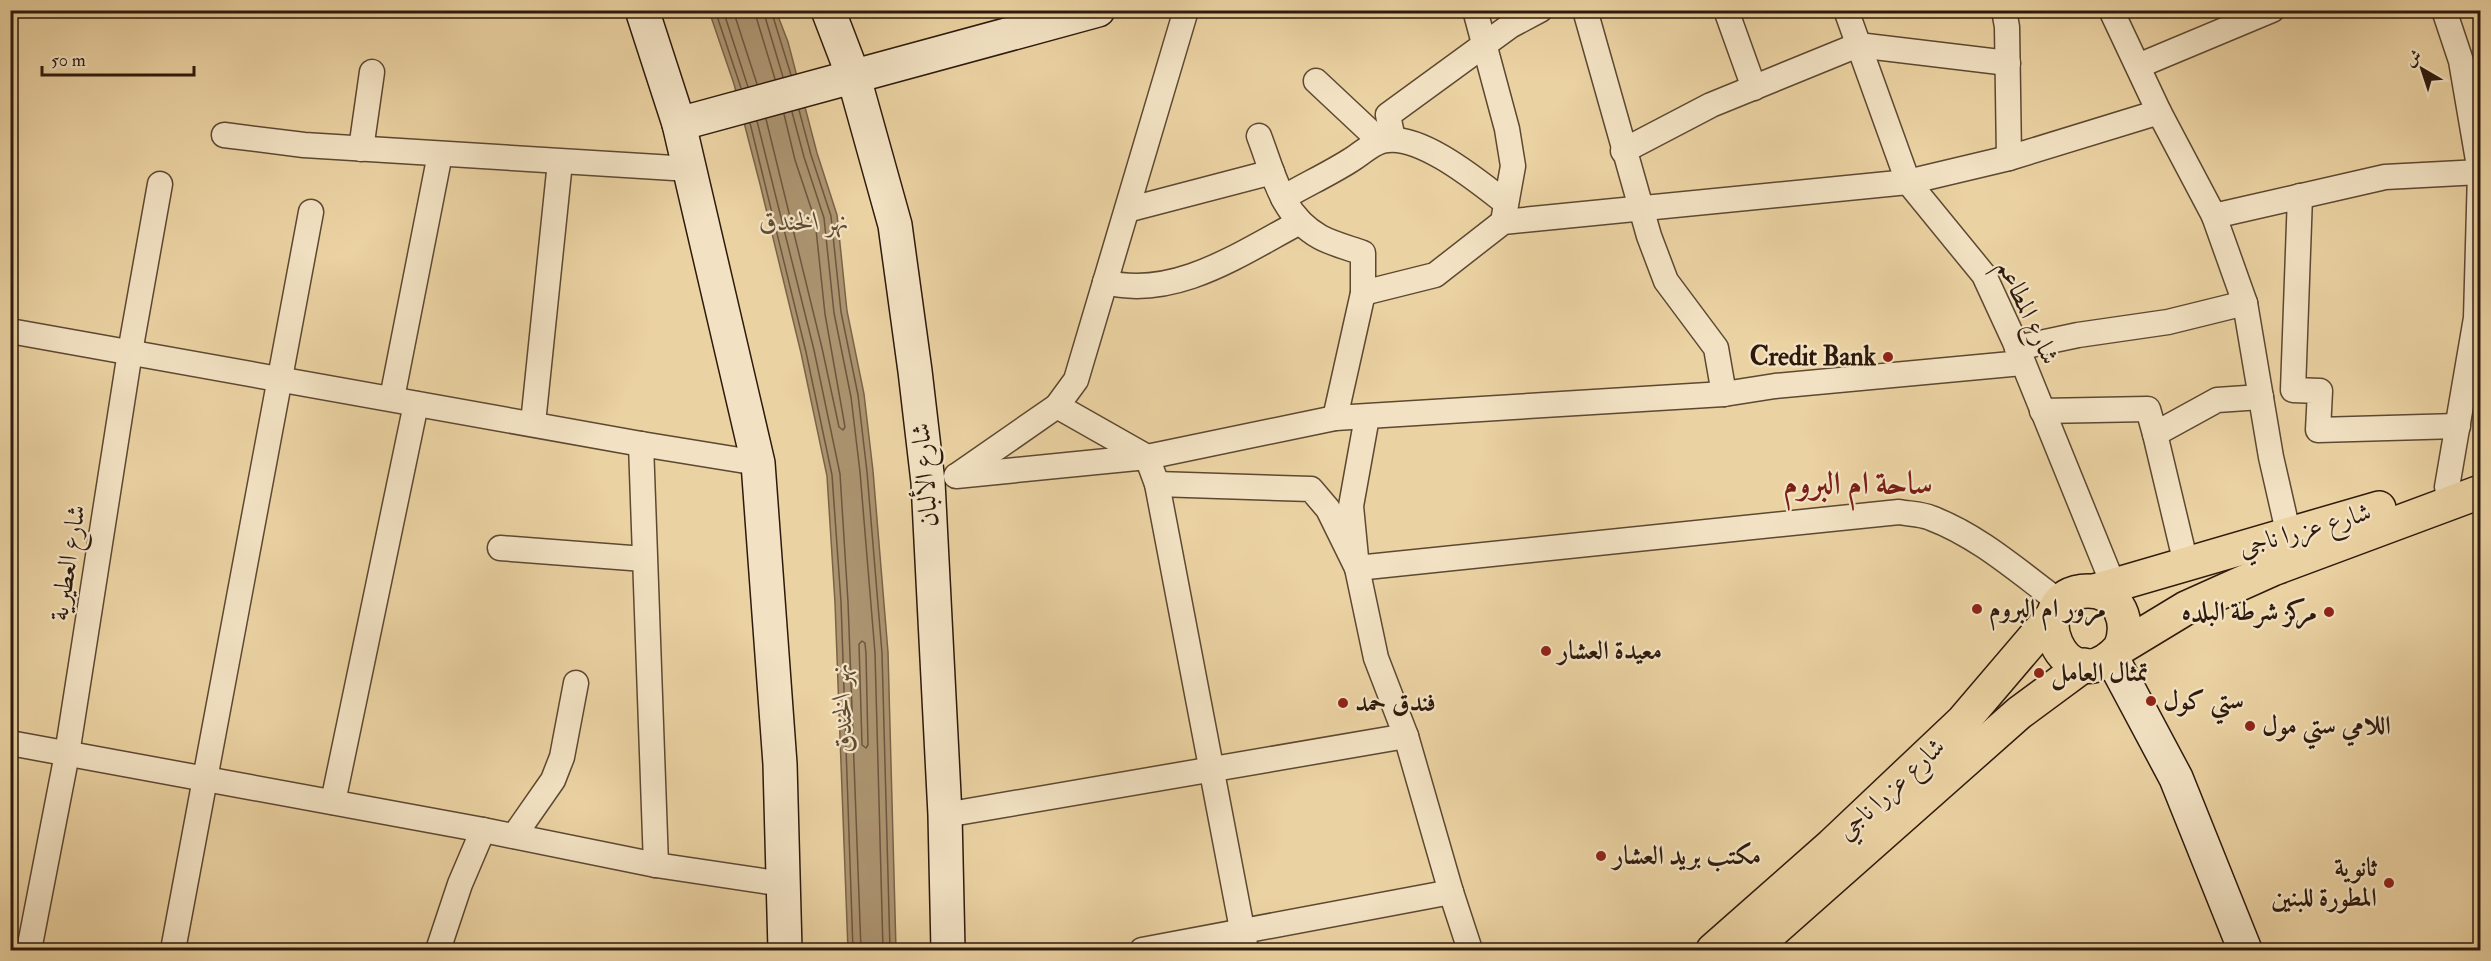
<svg xmlns="http://www.w3.org/2000/svg" width="2491" height="961" font-family="'IM FELL Double Pica',Amiri,serif">
  <style>
    .water { fill: #ab936f; stroke: #796348; stroke-width: 1.5 }
    .lines { fill: none; stroke-linecap: round; stroke-linejoin: round }
    .shore { stroke: #6c563e; stroke-width: 1.5 }
    .street-casing { stroke: #5d4832; stroke-width: 27 }
    .secondary-casing { stroke: #2e1a0d; stroke-width: 36 }
    .primary-casing { stroke: #2e1a0d; stroke-width: 36 }
    .street { stroke: #f2e2c3; stroke-width: 24 }
    .secondary { stroke: #f2e2c3; stroke-width: 33 }
    .primary { stroke: #ebd2a2; stroke-width: 33 }
    .poi-dot { fill: #8f2418; stroke: #f2e2c3; stroke-width: 2 }
    .labels { text-anchor: middle; dominant-baseline: central; stroke-width: 4.5; stroke-linejoin: round; paint-order: stroke }
    .street-label { font-size: 26px; fill: #2e1a0d; stroke: #f2e2c3 }
    .poi-label { font-size: 26px; font-weight: bold; fill: #2e1a0d; stroke: #f2e2c3; text-anchor: start }
    .water-label { font-size: 27px; font-style: italic; fill: #604a34; stroke: #f2e2c3 }
    .district-label { font-size: 32px; font-weight: bold; fill: #7a1f14; stroke: #f2e2c3 }
  </style>
  <rect width="100%" height="100%" fill="#ebd2a2"/>
  <filter id="stains"><feTurbulence type="fractalNoise" baseFrequency=".00333" numOctaves="4"/><feColorMatrix values="0 0 0 0 .2 0 0 0 0 .09 0 0 0 0 .02 0 0 0 .5 -.17"/></filter>
  <radialGradient id="worn" r=".72"><stop offset=".6" stop-color="#630" stop-opacity="0"/><stop offset="1" stop-color="#630" stop-opacity=".3"/></radialGradient>
  <polygon class="water" points="709,11 776,11 788,42 817,153 837,215 847,311 864,394 873,471 888,652 896,950 848,950 835,603 827,476 801,353 760,184 734,84"/>
  <g class="lines">
    <g class="shore">
      <polyline points="715,10 741,88"/>
      <polyline points="723,10 748,87"/>
      <polyline points="733,10 757,84"/>
      <polyline points="754,10 775,79"/>
      <polyline points="763,10 783,77"/>
      <polyline points="771,10 791,75"/>
      <polyline points="799,110 811,155 831,216 841,312 858,395 867,472 882,653 890,950"/>
      <polyline points="792,112 804,157 824,218 834,313 851,397 860,472 875,653 883,950"/>
      <polyline points="766,119 822,348 839,427 843,430 845,427 825,314 815,220 795,160 784,114"/>
      <polyline points="757,121 814,350 840,474 848,602 861,950"/>
      <polyline points="750,123 806,352 832,475 841,602 853,950"/>
      <polygon points="862,641 865,643 866,654 868,745 866,748 862,745 859,644"/>
    </g>
    <defs>
      <g id="street">
        <polyline points="1475,10 1507,129 1513,166 1504,216"/>
        <polyline points="1585,10 1649,236 1666,281 1716,348 1724,394"/>
        <polyline points="1726,10 1754,88"/>
        <polyline points="1846,10 1908,182 1984,275 2014,340 2113,584"/>
        <polyline points="2004,10 2007,27 2009,158"/>
        <polyline points="2111,10 2159,112 2214,216 2245,303 2271,457 2289,536"/>
        <polyline points="2444,10 2461,61 2480,172 2476,318 2447,487"/>
        <polyline points="2138,66 2272,10"/>
        <polyline points="1316,81 1380,141"/>
        <polyline points="224,135 304,145 690,169"/>
        <path d="M1259 136C1274 175 1281 215 1320 237 1333 244 1349 248 1363 253V293L1335 418"/>
        <polyline points="1393,139 1388,115 1510,26 1540,10"/>
        <polyline points="361,149 372,72"/>
        <polyline points="1623,151 1711,105 1858,45 2008,63"/>
        <polyline points="2300,196 2293,390 2320,391 2318,430 2458,426"/>
        <path d="M1283 198C1305 185 1329 174 1351 160 1361 154 1371 144 1382 141 1418 131 1479 182 1506 203"/>
        <polyline points="1127,210 1272,172"/>
        <polyline points="2214,216 2385,177 2480,172"/>
        <path d="M1105 282C1175 300 1241 253 1300 222"/>
        <polyline points="1363,293 1435,275 1503,222 1908,182 2009,158 2159,112"/>
        <polyline points="10,331 641,444 758,463"/>
        <polyline points="2017,348 2078,335 2168,322 2245,303"/>
        <polyline points="392,398 440,154"/>
        <polyline points="1057,406 1147,457 1335,418 1724,394 1775,386 2022,363"/>
        <polyline points="2042,411 2148,409 2155,434 2217,400 2261,397"/>
        <polyline points="1367,417 1351,506 1357,568 1376,658 1406,736 1451,892 1470,950"/>
        <polyline points="533,423 560,162"/>
        <polyline points="2155,434 2186,564"/>
        <polyline points="641,444 656,865"/>
        <polyline points="959,474 1057,406 1076,380 1186,10"/>
        <polyline points="956,476 1147,457 1157,484 1246,950"/>
        <path d="M1157 484 1311 489 1328 509 1357 568 1899 512C1910 514 1922 514 1931 518 1979 536 2020 573 2061 603"/>
        <polyline points="500,548 644,559"/>
        <polyline points="10,743 483,830 656,865 783,884"/>
        <polyline points="333,802 416,404"/>
        <polyline points="945,815 1406,736"/>
        <polyline points="514,836 553,780 562,757 576,683"/>
        <polyline points="29,950 67,754 130,352 160,184"/>
        <polyline points="173,950 311,212"/>
        <polyline points="438,950 460,884 483,830"/>
        <polyline points="1142,950 1451,892"/>
      </g>
      <g id="secondary">
        <polyline points="642,10 679,124 758,463 780,764 785,950"/>
        <polyline points="828,10 854,78 895,225 915,371 928,482 945,815 948,950"/>
        <polyline points="679,124 1098,10"/>
        <polyline points="2112,658 2176,778 2245,950"/>
      </g>
      <g id="primary">
        <polyline points="2094,591 2379,508"/>
        <path d="M2120 648C2131 623 2120 591 2088 591 2017 592 2064 711 2120 648L2186 608 2273 569 2480 492"/>
        <polyline points="1713,950 1832,845 1963,721 2055,613"/>
        <polyline points="1751,950 2019,713 2084,665"/>
      </g>
    </defs>
    <use href="#street" class="street-casing"/>
    <use href="#secondary" class="secondary-casing"/>
    <use href="#primary" class="primary-casing"/>
    <use href="#street" class="street"/>
    <use href="#secondary" class="secondary"/>
    <use href="#primary" class="primary"/>
  </g>
  <g class="poi-dot">
    <circle cx="1888" cy="357" r="6"/>
    <circle cx="1977" cy="609" r="6"/>
    <circle cx="2329" cy="612" r="6"/>
    <circle cx="1546" cy="651" r="6"/>
    <circle cx="2039" cy="673" r="6"/>
    <circle cx="2151" cy="701" r="6"/>
    <circle cx="1343" cy="703" r="6"/>
    <circle cx="2250" cy="726" r="6"/>
    <circle cx="1601" cy="856" r="6"/>
    <circle cx="2389" cy="883" r="6"/>
  </g>
  <g class="labels">
    <g class="street-label">
      <text transform="translate(2028 312) rotate(65)">شارع المطاعم</text>
      <text transform="translate(925 475) rotate(-95)">شارع الألبان</text>
      <text transform="translate(2305 530) rotate(-16)">شارع عزرا ناجي</text>
      <text transform="translate(68 563) rotate(-81)">شارع العطيرية</text>
      <text transform="translate(1891 789) rotate(-43)">شارع عزرا ناجي</text>
    </g>
    <g class="poi-label">
      <text x="1876" y="357" text-anchor="end">Credit Bank</text>
      <text x="1989" y="609">مرور ام البروم</text>
      <text x="2317" y="612" text-anchor="end">مركز شرطة البلده</text>
      <text x="1558" y="651">معيدة العشار</text>
      <text x="2051" y="673">تمثال العامل</text>
      <text x="2163" y="701">ستي كول</text>
      <text x="1355" y="703">فندق حمد</text>
      <text x="2262" y="726">اللامي ستي مول</text>
      <text x="1613" y="856">مكتب بريد العشار</text>
      <text x="2377" y="868" text-anchor="end">ثانوية<tspan x="2377" dy="30">المطورة للبنين</tspan></text>
    </g>
    <g class="water-label">
      <text x="804" y="221">نهر الخندق</text>
      <text transform="translate(842 708) rotate(-93)">نهر الخندق</text>
    </g>
    <g class="district-label">
      <text x="1858" y="484">ساحة ام البروم</text>
    </g>
  </g>
  <rect width="2491" height="961" fill="none" stroke="#ebd2a2" stroke-width="36"/>
  <rect x="12" y="12" width="2467" height="937" fill="none" stroke="#2e1a0d" stroke-width="3"/>
  <rect x="18" y="18" width="2455" height="925" fill="none" stroke="#2e1a0d" stroke-width="1.5"/>
  <g transform="translate(2422 69) rotate(321)" stroke="#f2e2c3" stroke-width="4.5" paint-order="stroke">
  <path d="M0-4.5L10 22L0 15L-10 22Z" fill="#2e1a0d"/>
  <text y="-9" font-size="16" font-weight="bold" text-anchor="middle" fill="#2e1a0d">ش</text>
  </g>
  <path d="M42 66v9h152v-9" fill="none" stroke="#2e1a0d" stroke-width="3"/>
  <text x="51" y="66" font-size="18" fill="#2e1a0d" stroke="#f2e2c3" stroke-width="4.5" paint-order="stroke">50 m</text>
  <rect width="100%" height="100%" filter="url(#stains)"/>
  <rect width="100%" height="100%" fill="url(#worn)"/>
</svg>
